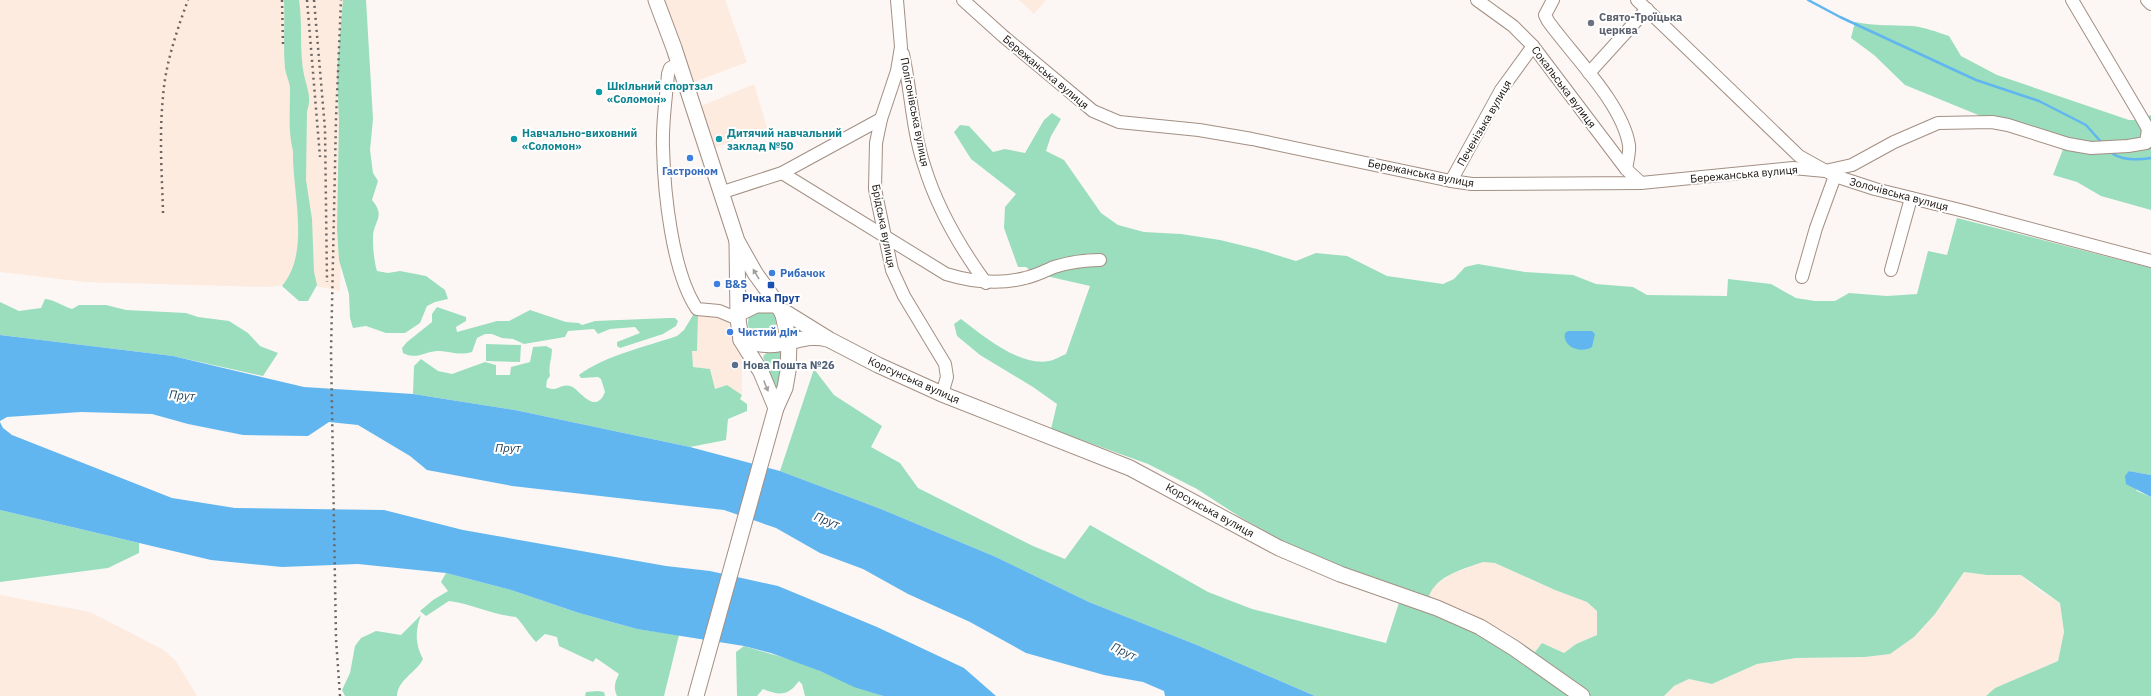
<svg xmlns="http://www.w3.org/2000/svg" width="2151" height="696" font-family="'IBM Plex Sans',sans-serif">
  <style>
    .built { fill: #fdebe0 }
    .green { fill: #9adebd; fill-rule: evenodd }
    .water { fill: #61b6f0 }
    .lines { fill: none; stroke-linecap: round; stroke-linejoin: round }
    .stream { stroke: #61b6f0; stroke-width: 2.5 }
    .minor-casing { stroke: #a38f83; stroke-width: 14 }
    .major-casing { stroke: #a38f83; stroke-width: 17 }
    .minor { stroke: #fff; stroke-width: 12 }
    .major { stroke: #fff; stroke-width: 15 }
    .rail { stroke: #6c6663; stroke-width: 2.5; stroke-dasharray: 2 4; stroke-linecap: butt }
    .oneway { fill: #a29f9d }
    .worship-dot { fill: #6b7280; stroke: #fff; stroke-width: 1.5 }
    .culture-dot { fill: #0f9aa8; stroke: #fff; stroke-width: 1.5 }
    .shop-dot { fill: #3f7fe0; stroke: #fff; stroke-width: 1.5 }
    .transit-dot { fill: #1a4fb4; stroke: #fff; stroke-width: 1.5 }
    .service-dot { fill: #5c6f8a; stroke: #fff; stroke-width: 1.5 }
    .labels { text-anchor: middle; dominant-baseline: central; stroke-width: 4; stroke-linejoin: round; paint-order: stroke }
    .worship-label { font-size: 11px; font-weight: bold; fill: #5b616d; stroke: #fff; text-anchor: start }
    .street-label { font-size: 11px; fill: #160f0b; stroke: #fff }
    .culture-label { font-size: 11px; font-weight: bold; fill: #0d838f; stroke: #fff; text-anchor: start }
    .shop-label { font-size: 11px; font-weight: bold; fill: #366cbe; stroke: #fff; text-anchor: start }
    .transit-label { font-size: 11px; font-weight: bold; fill: #164399; stroke: #fff }
    .service-label { font-size: 11px; font-weight: bold; fill: #4e5e75; stroke: #fff; text-anchor: start }
    .water-label { font-size: 12px; font-style: italic; fill: #193d56; stroke: #fff }
  </style>
  <rect width="100%" height="100%" fill="#fcf7f4"/>
  <g class="built">
    <polygon points="0,0 349,0 340,291 302,283 268,287 85,282 0,272"/>
    <polygon points="664,0 725,0 747,62 694,82"/>
    <polygon points="1019,0 1046,0 1034,14"/>
    <polygon points="754,84 767,128 714,148 701,106"/>
    <polygon points="712,314 726,319 737,340 742,358 742,395 727,385 715,389 710,369 693,367 692,351 697,350 698,315"/>
    <polygon points="1483,562 1495,563 1555,590 1587,602 1597,611 1597,635 1576,644 1564,653 1542,643 1535,652 1509,634 1468,612 1428,596 1434,586 1451,574"/>
    <polygon points="1964,572 1987,575 2021,575 2039,590 2060,603 2064,632 2058,661 1995,688 1986,696 1664,696 1674,686 1689,679 1712,684 1757,664 1796,658 1865,657 1890,654 1914,637 1935,614"/>
    <polygon points="0,595 90,612 162,649 176,661 197,696 0,696"/>
  </g>
  <g class="green">
    <path d="M284 0H299C303 25 299 50 304 75 307 88 312 98 307 111L306 180 312 219 314 272 317 285 308 301H299L282 286C311 252 292 192 293 151 288 132 290 112 290 92 291 84 286 76 285 68 283 45 285 23 284 0Z"/>
    <path d="M343 0H366L373 119 370 150 373 173 378 181 372 200C387 218 372 221 373 239 373 249 374 261 377 271L388 273 400 271 426 276 445 290 448 299 435 302 427 306 420 323 405 333H386L366 326 353 328 350 318 349 294 339 260 337 229 339 121 337 72Z"/>
    <path d="M1855 22C1875 26 1891 25 1912 26 1924 27 1937 32 1949 36L1961 56 1997 75 2129 120H2139L2151 115V210L2101 196 2077 182 2053 175 2067 139 1988 119 1905 85 1874 55 1851 38Z"/>
    <path d="M1052 113 1061 119 1051 136 1046 151 1064 160 1101 213 1118 225 1144 232 1181 234 1220 240 1257 249 1296 261 1316 253 1347 256 1387 276 1443 284 1454 279 1465 267 1478 264 1525 272 1573 275 1596 284 1633 287 1647 295 1727 296 1728 279 1771 284 1796 298 1815 301H1835L1849 293 1887 296 1917 294 1928 251 1947 255 1957 218 2151 268V475L2129 471 2137 491 2151 497V696H1986L1995 688 2058 661 2064 632 2060 603 2021 575H1987L1964 572 1935 614 1914 637 1890 654 1865 657 1796 658 1757 664 1712 684 1689 679 1674 686 1664 696H1315L1197 645 1089 602 996 557 881 509 780 471 814 369 834 395 882 426 871 447 900 463 918 488 1033 546 1065 559 1090 525 1208 592 1252 609 1386 643 1403 590 1306 554 1240 517 1197 489 1148 464 1051 429 1057 404 1033 387 980 355 957 336 954 324 961 319C982 335 1020 367 1049 361 1055 360 1061 356 1066 354L1090 286 1033 273 1026 267H1018L1004 228 1005 207 1016 194 971 159 954 132 960 125 969 126 993 152 1005 149 1025 153 1044 120ZM1483 562 1495 563 1555 590 1587 602 1597 611V635L1576 644 1564 653 1542 643 1535 652C1502 629 1467 612 1429 596 1437 575 1464 569 1483 562Z"/>
    <path d="M45 299C55 300 62 306 72 309L79 305H106L126 310 186 313 198 317 229 321 248 333 260 346 278 353 263 376 173 356 0 335V302L19 311 41 308Z"/>
    <path d="M437 307 466 317V321L456 327 457 332 497 321H509L530 310 566 322 579 323 582 325 595 321 669 318H675L678 321 676 326 663 334 620 348 617 346V342L640 333 635 327 610 329 598 334 594 329 568 331 565 337 524 344 513 339 502 338 492 334H485L477 338 472 352C459 356 450 351 437 351 424 352 416 360 403 353L402 348 407 342 432 322V314Z"/>
    <circle cx="762" cy="323" r="14"/>
    <path d="M693 315H698L697 351H692L693 367 710 369 715 389 727 385 742 395 740 399 747 404V411L728 419 726 440 690 447 515 410 413 394 414 366 421 359 438 371 452 374 485 362 496 365V375H510L511 367 530 362 533 347 546 346 552 349C552 359 548 366 550 376L547 380 546 387C556 393 561 383 570 386 579 388 595 417 605 392L601 379 598 377 581 378 579 375C604 356 647 346 677 336L684 330Z"/>
    <polygon points="486,344 521,345 520,362 486,361"/>
    <polygon points="779,347 781,349 781,386 777,387 774,385 763,357 765,354"/>
    <polygon points="0,510 139,543 139,553 108,568 0,582"/>
    <path d="M446 573 511 590 579 613 637 629 679 635 664 696H617C613 687 615 682 619 674L596 658 593 662 559 646 557 637 545 634 536 642C528 634 524 625 516 617 493 615 472 604 449 601L426 616 420 611 433 600 448 591 441 582Z"/>
    <path d="M421 615C415 631 415 644 423 659 416 673 398 679 397 696H345L342 690 350 673 355 646 361 638 376 631 401 635Z"/>
    <path d="M744 646C770 654 796 660 820 671 841 680 861 689 883 696H805L802 684 799 681C788 696 780 696 763 689L757 696H737L736 652Z"/>
    <polygon points="598,691 604,692 605,696 585,696 586,692"/>
  </g>
  <g class="water">
    <path d="M1568 331H1592L1595 334 1592 347C1581 354 1562 347 1565 333Z"/>
    <polygon points="0,335 173,356 304,387 413,394 515,410 690,447 780,471 881,509 996,557 1089,602 1197,645 1315,696 1165,696 1164,691 1143,682 1104,675 1026,653 970,622 908,594 863,569 820,553 776,528 724,510 512,486 427,470 410,456 358,425 329,422 308,436 243,435 188,424 152,414 81,412 7,417 0,421"/>
    <polygon points="0,422 3,428 12,435 172,498 235,508 384,510 463,530 666,566 710,571 778,586 877,627 964,668 996,696 883,696 854,687 820,671 771,653 744,646 637,629 579,613 511,590 446,573 358,564 282,567 211,560 0,510"/>
    <polygon points="2129,471 2151,475 2151,497 2126,484 2125,476"/>
  </g>
  <g class="lines">
    <g class="stream">
      <polyline points="1808,0 1840,17 1976,80 2039,101 2086,125 2102,143"/>
      <path d="M2110 151C2118 161 2140 160 2151 158"/>
    </g>
    <defs>
      <g id="minor">
        <polyline points="897,0 901,47 897,71 881,119 876,143 875,189 892,270 904,296 945,364 947,377 942,394"/>
        <polyline points="963,0 1003,36 1093,111 1119,122 1199,130 1252,139 1451,181 1472,184 1641,183 1793,168 1825,171 1852,165 1894,142 1938,123 1992,122 2008,125 2068,144 2091,148 2128,146 2146,143 2148,129 2143,120 2072,0"/>
        <polyline points="1477,0 1513,26 1533,46 1626,169 1641,183"/>
        <path d="M1553 0 1545 15 1548 21C1573 56 1622 103 1629 145 1630 152 1627 162 1626 169"/>
        <polyline points="1637,0 1799,156 1835,176 1875,189 1964,211 2151,261"/>
        <polyline points="2147,0 2151,4"/>
        <path d="M903 54C911 90 912 129 924 165 937 208 959 246 986 283"/>
        <path d="M679 63 670 68 668 74C666 98 662 123 663 147 664 192 672 272 697 309L719 311 738 319"/>
        <polyline points="1589,73 1647,9"/>
        <path d="M782 173 946 274C972 282 998 285 1025 278 1035 276 1045 271 1054 267 1070 262 1084 260 1100 260"/>
        <polyline points="1451,181 1501,90 1533,46"/>
        <polyline points="723,192 782,173 881,119"/>
        <polyline points="1891,270 1911,198"/>
        <polyline points="1802,277 1816,228 1835,176"/>
      </g>
      <g id="major">
        <polyline points="656,0 674,48 737,241 755,273 778,305 783,315 789,342 788,371 785,388 776,408 696,696"/>
        <polyline points="737,242 738,319 741,340 761,372 776,408"/>
        <polyline points="780,309 830,340 878,365 942,394 1130,468 1279,548 1340,574 1437,608 1480,627 1514,648 1582,696"/>
        <polyline points="738,314 756,305 778,305"/>
        <path d="M741 340C754 343 766 346 778 344 795 342 811 334 827 339"/>
      </g>
    </defs>
    <use href="#minor" class="minor-casing"/>
    <use href="#major" class="major-casing"/>
    <use href="#minor" class="minor"/>
    <use href="#major" class="major"/>
    <g class="rail">
      <polyline points="282,0 283,45"/>
      <polyline points="307,0 320,157"/>
      <polyline points="314,0 325,129 327,282"/>
      <path d="M163 213C162 175 159 136 163 97 165 65 177 30 188 0"/>
      <polyline points="340,696 336,639 331,352 336,119 341,0"/>
    </g>
  </g>
  <defs><path id="oneway-solid" d="M-6-.8H1V-3.2L6.5 0L1 3.2V.8H-6Z"/></defs>
  <g class="oneway">
    <use href="#oneway-solid" transform="translate(756 274) rotate(-121)"/>
    <use href="#oneway-solid" transform="translate(766 386) rotate(68)"/>
  </g>
  <circle class="worship-dot" cx="1591" cy="23" r="4"/>
  <g class="culture-dot">
    <circle cx="599" cy="92" r="4"/>
    <circle cx="514" cy="139" r="4"/>
    <circle cx="719" cy="139" r="4"/>
  </g>
  <g class="shop-dot">
    <circle cx="690" cy="158" r="4"/>
    <circle cx="772" cy="273" r="4"/>
    <circle cx="717" cy="284" r="4"/>
    <circle cx="730" cy="332" r="4"/>
  </g>
  <rect class="transit-dot" x="767" y="281" width="8" height="8" rx="2"/>
  <circle class="service-dot" cx="735" cy="365" r="4"/>
  <g class="labels">
    <g class="worship-label">
      <text x="1599" y="17">Свято-Троїцька<tspan x="1599" dy="13">церква</tspan></text>
    </g>
    <g class="street-label">
      <text transform="translate(1046 72) rotate(40)">Бережанська вулиця</text>
      <text transform="translate(1564 87) rotate(53)">Сокальська вулиця</text>
      <text transform="translate(915 112) rotate(79)">Полігонівська вулиця</text>
      <text transform="translate(1484 123) rotate(-60)">Печенізька вулиця</text>
      <text transform="translate(1421 173) rotate(11)">Бережанська вулиця</text>
      <text transform="translate(1744 174) rotate(-5)">Бережанська вулиця</text>
      <text transform="translate(1899 194) rotate(15)">Золочівська вулиця</text>
      <text transform="translate(884 226) rotate(79)">Брідська вулиця</text>
      <text transform="translate(914 380) rotate(24)">Корсунська вулиця</text>
      <text transform="translate(1210 510) rotate(29)">Корсунська вулиця</text>
    </g>
    <g class="culture-label">
      <text x="607" y="86">Шкільний спортзал<tspan x="607" dy="13">«Соломон»</tspan></text>
      <text x="522" y="133">Навчально-виховний<tspan x="522" dy="13">«Соломон»</tspan></text>
      <text x="727" y="133">Дитячий навчальний<tspan x="727" dy="13">заклад №50</tspan></text>
    </g>
    <g class="shop-label">
      <text x="690" y="171" text-anchor="middle">Гастроном</text>
      <text x="780" y="273">Рибачок</text>
      <text x="725" y="284">B&amp;S</text>
      <text x="738" y="332">Чистий дім</text>
    </g>
    <g class="transit-label">
      <text x="771" y="298">Річка Прут</text>
    </g>
    <g class="service-label">
      <text x="743" y="365">Нова Пошта №26</text>
    </g>
    <g class="water-label">
      <text transform="translate(182 395) rotate(4)">Прут</text>
      <text x="508" y="447">Прут</text>
      <text transform="translate(827 520) rotate(21)">Прут</text>
      <text transform="translate(1124 651) rotate(24)">Прут</text>
    </g>
  </g>
</svg>
